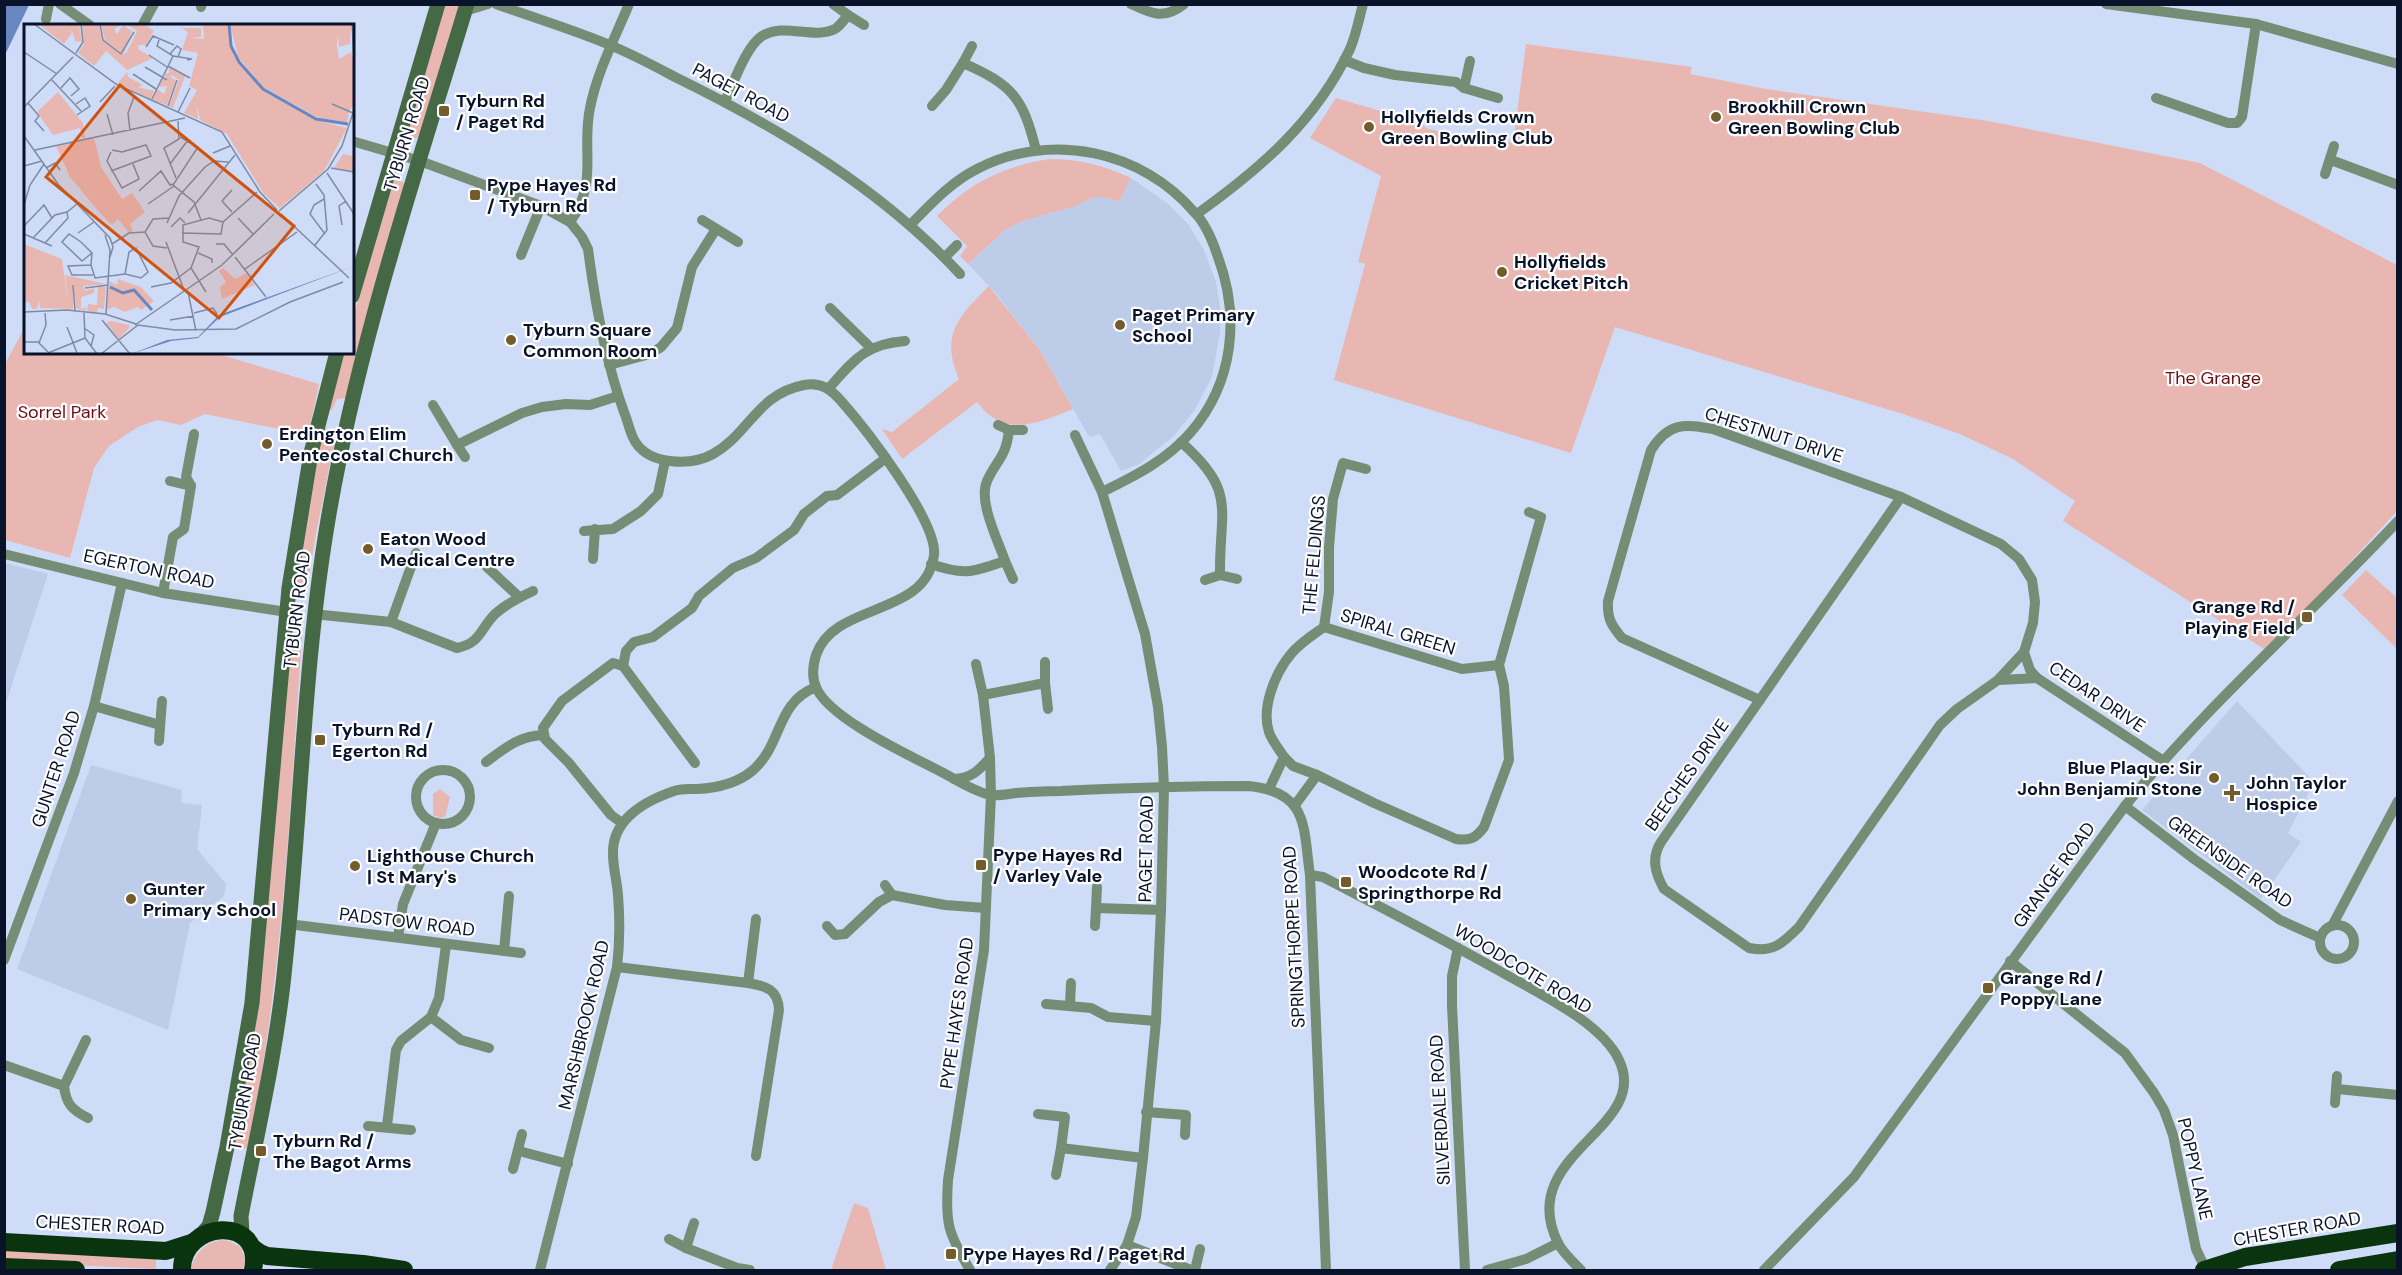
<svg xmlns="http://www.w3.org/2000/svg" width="2402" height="1275" font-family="'DM Sans',sans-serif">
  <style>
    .built { fill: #bdcce9 }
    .green { fill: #e9b7b2 }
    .water { fill: #6a86c1 }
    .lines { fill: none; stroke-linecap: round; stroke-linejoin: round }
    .street { stroke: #768d75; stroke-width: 10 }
    .secondary { stroke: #456845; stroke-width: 15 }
    .highway { stroke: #0a340d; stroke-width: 18 }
    .poi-dot { fill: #735c2c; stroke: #fdfdfd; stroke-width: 2 }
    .labels { text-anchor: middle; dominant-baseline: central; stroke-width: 4.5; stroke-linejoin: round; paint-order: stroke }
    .street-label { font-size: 18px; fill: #081229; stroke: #fdfdfd }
    .poi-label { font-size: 18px; font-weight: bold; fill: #081229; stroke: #fdfdfd; text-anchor: start }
    .park-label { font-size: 18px; fill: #6b0e14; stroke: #fdfdfd }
    .inset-river { fill: none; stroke: #6a86c1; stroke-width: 3 }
    .inset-road { fill: none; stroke: #7f8ba5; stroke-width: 1.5 }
    .view { fill: #d2520f; fill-opacity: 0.15; stroke: #d2520f; stroke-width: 3 }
    .inset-edge { fill: none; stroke: #081229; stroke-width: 3 }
  </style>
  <rect width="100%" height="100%" fill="#cfdcf7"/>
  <g class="built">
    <polygon points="1131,178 1167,203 1188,224 1204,250 1216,282 1220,308 1220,332 1212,377 1194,411 1173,437 1160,447 1139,464 1121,471 1100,434 1091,437 1088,435 1039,349 995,292 968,264 1005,230 1023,221 1076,206 1094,197 1104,197 1119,202"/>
    <polygon points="5,563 48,574 5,706 4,563"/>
    <polygon points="2237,701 2314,782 2288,833 2301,842 2261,899 2142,810"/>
    <polygon points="91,765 182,790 181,803 202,805 197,849 226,884 224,896 190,923 168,1030 17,969"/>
  </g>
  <g class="green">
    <polygon points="443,5 460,5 420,135 417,138 412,138 407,131"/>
    <polygon points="1526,44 1692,67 1690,74 1766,89 1988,121 2200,163 2397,265 2397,511 2321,594 2264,649 2063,521 2075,501 2013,459 1960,434 1903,414 1615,327 1571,453 1334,380 1365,264 1358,262 1381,176 1310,138 1336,98 1422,123 1427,129 1513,143"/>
    <path d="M1049 159C1079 159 1103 165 1131 178L1119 202 1104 197H1094L1076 206 1023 221 1005 230 968 264 960 256 967 246 937 216C969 183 1004 166 1049 159Z"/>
    <polygon points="396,180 403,182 404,186 346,398 337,399 332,410 329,411 342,353 352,352 353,317 393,182"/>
    <path d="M989 286 1039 349 1073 409C1039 423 1004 439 977 402L902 459 882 429 892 432 959 379C940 335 958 317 989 286Z"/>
    <polygon points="25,327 26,352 215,353 319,384 308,435 205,414 181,425 157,420 138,427 109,446 94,468 70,558 5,540 5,364"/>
    <polygon points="322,428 337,430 316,533 307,588 304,590 298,589 294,585"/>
    <polygon points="2366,570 2397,598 2397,649 2342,595"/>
    <path d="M291 633H297L302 636C290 806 283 979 248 1146L245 1149 234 1144Z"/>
    <polygon points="440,789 450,797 445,817 440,818 433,815 433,794"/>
    <polygon points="854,1203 868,1208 886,1270 831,1270"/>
    <path d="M221 1240 229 1241 241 1247 245 1260 243 1270H191C194 1254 204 1243 221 1240Z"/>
    <polygon points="5,1249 156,1258 156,1269 5,1262"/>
  </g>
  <polygon class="water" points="6,5 29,5 5,55 4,9"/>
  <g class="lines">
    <g class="street">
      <polyline points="60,4 91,26"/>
      <path d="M496 4C534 18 575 30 612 46 634 55 656 67 677 78 781 129 881 189 960 274"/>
      <polyline points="833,4 848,15"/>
      <path d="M1131 4C1152 14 1164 20 1184 4"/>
      <polyline points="2106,4 2256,24 2398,64"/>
      <polyline points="201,7 202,4"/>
      <polyline points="465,11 488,4"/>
      <polyline points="46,19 49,4"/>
      <polyline points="142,26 154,4"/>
      <polyline points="1344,60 1364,68 1395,75 1456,82 1464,88 1498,98"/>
      <polyline points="963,63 972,46"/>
      <polyline points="1464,88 1470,61"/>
      <polyline points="2156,98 2228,123 2237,123 2242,117 2256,24"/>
      <path d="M725 101C733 85 746 46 762 36 785 22 812 40 835 29 840 26 844 20 848 15L864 25"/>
      <path d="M932 106 946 90 963 63C1013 85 1023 98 1036 150"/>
      <path d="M352 141 420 161 541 206 570 222 582 237 588 249C595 303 605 360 624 412 628 421 630 435 636 443 651 465 691 466 713 454 749 434 757 394 804 385 821 382 831 389 842 402 865 428 938 522 934 555 926 618 835 601 816 655 813 665 812 678 816 687 829 720 918 759 949 776 961 783 977 792 990 795 998 796 1008 794 1016 793 1031 792 1046 791 1061 791 1123 788 1186 786 1248 786 1309 792 1303 826 1310 875L1326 1270"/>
      <polyline points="2331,160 2398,185"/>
      <polyline points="2325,174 2334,146"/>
      <path d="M1197 214C1260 169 1316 121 1350 49 1356 35 1359 19 1363 4"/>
      <polyline points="702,220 738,242"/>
      <path d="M570 222C599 182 581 151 590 108 597 72 615 38 629 4"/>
      <path d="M911 224C931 204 951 182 977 169 1050 131 1142 150 1195 213 1206 224 1213 242 1218 257 1240 316 1234 382 1191 432 1167 460 1135 476 1102 492"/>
      <polyline points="521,255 541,206"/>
      <polyline points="945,257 957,245"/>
      <polyline points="830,308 871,348"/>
      <polyline points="609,365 650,354 661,347 677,328 692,267 716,229"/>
      <path d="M829 388C854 360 865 344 905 341"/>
      <polyline points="433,405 457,445 522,413 542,407 566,404 590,405 618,396"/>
      <polyline points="998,425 1009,430"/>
      <polyline points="1075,435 1102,492 1145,634 1158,707 1162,747 1164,787 1161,910 1156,1021 1143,1158 1136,1217 1127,1245 1110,1270"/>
      <path d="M1181 442C1238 492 1219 509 1220 575L1205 580"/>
      <polyline points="457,445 465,457"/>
      <polyline points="191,486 186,477 194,434"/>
      <path d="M1901 497 1661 842C1651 858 1655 873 1664 889L1749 948C1773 953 1783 943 1799 927L1940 725 1957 709 1998 680 2037 678"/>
      <polyline points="584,531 613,529 641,511 658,494 665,461"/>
      <polyline points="4,554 163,593 287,612"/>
      <polyline points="593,559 595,529"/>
      <polyline points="1005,561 1013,579"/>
      <path d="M931 564C965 576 973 572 1005 561 998 540 978 502 987 481 997 459 1006 458 1009 430H1023"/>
      <polyline points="487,567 519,597"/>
      <polyline points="1220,575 1237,579"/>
      <polyline points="163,593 173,537 184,529 191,486 170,481"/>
      <path d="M313 614 391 622 457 648C481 643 480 629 495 614 506 604 520 597 533 591"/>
      <polyline points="391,622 416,553"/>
      <polyline points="1324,627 1462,669 1499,665"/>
      <polyline points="623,666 626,651 634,642 653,637 692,608 699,596 733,568 756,558 794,530 804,514 827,496 837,495 886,458"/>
      <polyline points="623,666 695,763"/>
      <polyline points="1998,680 2024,652"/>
      <polyline points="1045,683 1048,709"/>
      <polyline points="983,695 1045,683 1045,662"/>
      <path d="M1760 700 1622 638C1611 625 1607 618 1608 601L1651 450C1669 422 1684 424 1713 429L1901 497 2001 544 2019 559 2032 580 2035 602 2033 623 2024 652 2030 670 2037 678 2162 760"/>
      <polyline points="94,706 160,725"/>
      <polyline points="159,741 162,701"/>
      <polyline points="1284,757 1293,766 1317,775"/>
      <path d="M486 762C505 748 519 736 543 735"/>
      <circle cx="443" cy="797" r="27"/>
      <path d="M954 779C972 778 978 771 990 758"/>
      <path d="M1269 789 1284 757C1279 749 1272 741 1269 732 1261 708 1275 673 1291 654 1300 643 1313 635 1324 627L1329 592V547L1333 499 1343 463 1366 469"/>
      <path d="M1295 805 1317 775 1374 803 1456 839C1470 841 1476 838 1484 827L1509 760 1504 686 1499 665 1541 517 1529 512"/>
      <polyline points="2125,806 2194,859 2280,920 2320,938"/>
      <polyline points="622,823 611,815 569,763 545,739 543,728 562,701 613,663 623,666"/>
      <path d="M1310 875 1323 877C1381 907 1439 937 1496 969 1532 990 1601 1021 1619 1060 1652 1129 1514 1154 1558 1243 1563 1253 1573 1262 1581 1270"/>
      <polyline points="885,885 892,895"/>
      <polyline points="1096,908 1097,887"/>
      <polyline points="288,924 521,953"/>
      <circle cx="2337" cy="942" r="17"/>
      <polyline points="827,926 835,935 845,934 879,902 892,895 945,905 986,908"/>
      <polyline points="1095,926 1096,908 1161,910"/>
      <polyline points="2332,926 2398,801"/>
      <polyline points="398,937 403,904 436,823"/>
      <polyline points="446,945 439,998 431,1017 461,1040 489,1048"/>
      <polyline points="1458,948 1452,976 1452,1006 1465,1270"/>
      <polyline points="504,951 509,896"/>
      <polyline points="4,960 74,773 94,706 122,583"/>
      <polyline points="2010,961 2125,1053 2154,1093 2164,1110 2173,1135 2196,1249 2206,1270"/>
      <path d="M617 967 748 983C766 986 778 989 779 1010L756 1156"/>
      <polyline points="748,983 756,919"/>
      <polyline points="1046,1004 1091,1008 1108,1017 1156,1021"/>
      <polyline points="1070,1005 1071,983"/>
      <polyline points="4,1065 64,1086 86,1040"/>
      <path d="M64 1086C66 1104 72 1110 88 1118"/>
      <polyline points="2337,1089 2398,1095"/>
      <polyline points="2335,1103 2337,1076"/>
      <polyline points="1146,1112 1186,1115 1185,1135"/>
      <polyline points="1038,1114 1065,1117 1061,1148"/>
      <polyline points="368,1126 411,1130"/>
      <polyline points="387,1126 396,1050 401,1041 431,1017"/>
      <polyline points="519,1151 568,1164"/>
      <polyline points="513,1169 522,1134"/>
      <polyline points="1056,1175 1061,1148 1143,1158"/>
      <polyline points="694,1223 686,1248 737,1268 750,1270"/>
      <polyline points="669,1239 686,1248"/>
      <polyline points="1127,1245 1191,1270"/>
      <path d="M540 1270 617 967C620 942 620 920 618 895 617 881 613 868 613 854 612 819 645 801 674 791 681 788 690 789 697 789 717 788 736 784 752 771 783 745 775 703 816 687"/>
      <path d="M970 1270C948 1233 945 1224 948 1180L984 950 991 795 990 758 983 695 976 664"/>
      <polyline points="1195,1270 1200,1249"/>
      <polyline points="1487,1270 1526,1259 1558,1243"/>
      <path d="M1764 1270 1854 1177 2125 806C2208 704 2308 617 2398 521"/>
    </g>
    <g class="secondary">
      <polyline points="352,296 438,4"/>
      <path d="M242 1234 241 1216C257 1133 277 1050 285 965 301 819 303 671 327 526 356 349 415 176 467 4"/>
      <polyline points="199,1237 209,1226 213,1212 227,1147 252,1003 289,588 311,453 337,352"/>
    </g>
    <g class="highway">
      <polyline points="4,1242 166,1251 191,1243"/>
      <polyline points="253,1248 260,1253 267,1256 363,1264 404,1270"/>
      <polyline points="4,1267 76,1270"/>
      <path d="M182 1270C181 1221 264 1213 253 1270"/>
      <polyline points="2204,1270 2245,1257 2398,1233"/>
      <polyline points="2339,1270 2398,1260"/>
    </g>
  </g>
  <g class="poi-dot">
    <rect x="438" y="105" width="12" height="12" rx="3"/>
    <circle cx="1716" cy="117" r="6"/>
    <circle cx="1369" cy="127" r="6"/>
    <rect x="469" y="189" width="12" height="12" rx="3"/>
    <circle cx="1502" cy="272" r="6"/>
    <circle cx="1120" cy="325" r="6"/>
    <circle cx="511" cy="340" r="6"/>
    <circle cx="267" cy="444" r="6"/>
    <circle cx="368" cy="549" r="6"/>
    <rect x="2301" y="611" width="12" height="12" rx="3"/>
    <rect x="314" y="734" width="12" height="12" rx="3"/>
    <circle cx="2214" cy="778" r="6"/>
    <path d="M2229 784h6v6h6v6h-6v6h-6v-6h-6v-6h6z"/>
    <rect x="975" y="859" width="12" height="12" rx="3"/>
    <circle cx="355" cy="866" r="6"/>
    <rect x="1340" y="876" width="12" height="12" rx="3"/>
    <circle cx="131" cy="899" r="6"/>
    <rect x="1982" y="982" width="12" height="12" rx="3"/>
    <rect x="255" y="1145" width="12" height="12" rx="3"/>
    <rect x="945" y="1248" width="12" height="12" rx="3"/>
  </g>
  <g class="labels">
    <g class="street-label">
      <text transform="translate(741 93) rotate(28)">PAGET ROAD</text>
      <text transform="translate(407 134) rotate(-73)">TYBURN ROAD</text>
      <text transform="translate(1774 435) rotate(18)">CHESTNUT DRIVE</text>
      <text transform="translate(1314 555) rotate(-85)">THE FELDINGS</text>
      <text transform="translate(149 569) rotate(12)">EGERTON ROAD</text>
      <text transform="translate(297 610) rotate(-83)">TYBURN ROAD</text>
      <text transform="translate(1398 632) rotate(17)">SPIRAL GREEN</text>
      <text transform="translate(2097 697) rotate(34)">CEDAR DRIVE</text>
      <text transform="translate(56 769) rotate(-72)">GUNTER ROAD</text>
      <text transform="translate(1687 775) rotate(-55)">BEECHES DRIVE</text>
      <text transform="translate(1146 849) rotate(-89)">PAGET ROAD</text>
      <text transform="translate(2230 862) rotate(35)">GREENSIDE ROAD</text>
      <text transform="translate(2054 875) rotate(-54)">GRANGE ROAD</text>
      <text transform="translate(407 922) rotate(7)">PADSTOW ROAD</text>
      <text transform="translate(1294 937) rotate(-93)">SPRINGTHORPE ROAD</text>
      <text transform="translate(1523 969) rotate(31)">WOODCOTE ROAD</text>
      <text transform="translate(957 1013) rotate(-82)">PYPE HAYES ROAD</text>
      <text transform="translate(584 1025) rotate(-77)">MARSHBROOK ROAD</text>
      <text transform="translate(245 1092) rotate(-80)">TYBURN ROAD</text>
      <text transform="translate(1440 1110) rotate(-93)">SILVERDALE ROAD</text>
      <text transform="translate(2195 1169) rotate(77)">POPPY LANE</text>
      <text transform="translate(100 1225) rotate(3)">CHESTER ROAD</text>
      <text transform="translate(2297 1229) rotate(-10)">CHESTER ROAD</text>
    </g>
    <g class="poi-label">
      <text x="456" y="101">Tyburn Rd<tspan x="456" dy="21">/ Paget Rd</tspan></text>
      <text x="1728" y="107">Brookhill Crown<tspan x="1728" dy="21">Green Bowling Club</tspan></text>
      <text x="1381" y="117">Hollyfields Crown<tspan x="1381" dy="21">Green Bowling Club</tspan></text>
      <text x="487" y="185">Pype Hayes Rd<tspan x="487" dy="21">/ Tyburn Rd</tspan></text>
      <text x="1514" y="262">Hollyfields<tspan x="1514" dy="21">Cricket Pitch</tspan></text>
      <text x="1132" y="315">Paget Primary<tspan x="1132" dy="21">School</tspan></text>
      <text x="523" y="330">Tyburn Square<tspan x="523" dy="21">Common Room</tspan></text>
      <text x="279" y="434">Erdington Elim<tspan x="279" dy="21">Pentecostal Church</tspan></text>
      <text x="380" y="539">Eaton Wood<tspan x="380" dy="21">Medical Centre</tspan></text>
      <text x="2295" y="607" text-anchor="end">Grange Rd /<tspan x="2295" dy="21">Playing Field</tspan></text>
      <text x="332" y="730">Tyburn Rd /<tspan x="332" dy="21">Egerton Rd</tspan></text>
      <text x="2202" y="768" text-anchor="end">Blue Plaque: Sir<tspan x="2202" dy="21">John Benjamin Stone</tspan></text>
      <text x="2246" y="783">John Taylor<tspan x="2246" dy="21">Hospice</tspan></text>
      <text x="993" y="855">Pype Hayes Rd<tspan x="993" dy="21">/ Varley Vale</tspan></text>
      <text x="367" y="856">Lighthouse Church<tspan x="367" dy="21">| St Mary's</tspan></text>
      <text x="1358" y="872">Woodcote Rd /<tspan x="1358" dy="21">Springthorpe Rd</tspan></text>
      <text x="143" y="889">Gunter<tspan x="143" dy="21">Primary School</tspan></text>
      <text x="2000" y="978">Grange Rd /<tspan x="2000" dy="21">Poppy Lane</tspan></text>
      <text x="273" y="1141">Tyburn Rd /<tspan x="273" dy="21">The Bagot Arms</tspan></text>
      <text x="963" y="1254">Pype Hayes Rd / Paget Rd</text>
    </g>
    <g class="park-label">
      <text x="2213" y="378">The Grange</text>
      <text x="62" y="412">Sorrel Park</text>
    </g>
  </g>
  <g transform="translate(24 24)">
    <rect width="330" height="330" fill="#cfdcf7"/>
    <path d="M55 0 58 17 52 18 48 8 44 6 48 9 40 20 16 1ZM58 0H75L78 16 97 31 103 28 113 7 102 0H120L130 7 122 21H115L114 25 129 34 103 46 82 27 70 42 54 29 60 20ZM77 0H98L90 5 93 10 99 1 108 7 101 27 96 29 81 16ZM179 0H203L210 32 239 67 291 96 323 104 300 147 256 184 240 170 203 110 176 96 173 82 174 95 160 89 173 66 165 62 174 29 158 26 164 8 158 4H177V13L166 14 180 15ZM206 0H327L326 20 315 23 314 10 313 21 315 35 327 28 330 38 329 82 325 87 306 80 325 88 323 99 292 93 239 63 214 33ZM145 43 161 52 149 84 145 82 155 56 148 51 147 54 152 56 143 81 129 76 133 65 140 70 143 62 135 63 138 54 144 58 140 50 145 49ZM103 48 104 53 119 61 114 63 130 67 127 75 94 59ZM34 68 59 99 61 114H58L56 104 29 111 13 88ZM70 114 77 143 98 175 108 169 121 188 106 200 109 207 105 209 94 195 88 201 77 190 46 153 32 122ZM319 130 330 132V148L310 144ZM0 220 38 235 44 280 41 251 82 260 59 262 61 267 70 264V269L57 273V285L62 283 61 287 52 284 49 259V285L16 284 15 277 13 285H8L5 278H0ZM199 244 211 255 223 249 231 261 198 275 196 263 202 258 195 247ZM94 255 117 263 130 277 117 286 114 283 101 288 90 283 83 286 85 257 93 261ZM74 262 82 263 80 285 74 284 73 289 63 287 64 280 73 281ZM87 297 105 301V304L95 315 82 299Z" fill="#e9b7b2"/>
    <path d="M330 242 196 293 174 314 147 317 107 330 143 316 174 313 195 291Z" fill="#6a86c1"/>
    <path class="inset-river" d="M205 0 207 22 215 38 239 65 292 95 324 100M86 263 99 269 110 266 128 286"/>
    <path class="inset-road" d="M10 0 92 60 198 108 236 168 253 186M76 0 79 16 97 30 110 8M328 0 330 33M135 16 133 22 149 32 168 35 163 36M122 23 129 12 150 21M0 28 33 50M52 29 59 18 57 0M146 30 153 22 157 25 154 33M125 31 143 43M144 42 166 54M121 43 143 56M109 50 132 65M28 56 57 87M37 64 46 54 55 65 47 72M128 75 149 32M76 78 91 62M4 79 15 92 11 97 20 107M52 80 61 74 66 82 53 91M308 80 329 89M144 82 153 56M0 83 49 33M154 88 166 64M83 90 89 111M106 107 104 89 110 73M0 112 34 160 86 214 89 223 86 233M156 113 174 123 149 161 170 178 177 196M11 126 161 94M87 128 83 137 98 164 115 155 109 140M189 129 206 122M146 140 164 116M0 142 18 137M22 144 31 139 36 146M307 144 330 148M87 147 127 132 122 121 98 128 88 126M303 149 330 190M152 154 140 124 155 115 154 97M115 167 137 147 146 161 149 160M300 175 290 181 286 190 301 210M124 180 150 162M0 181 6 161 20 140M255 187 304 145 318 122 330 86M208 188 198 177 208 166M164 189 211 131M257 190 325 254M214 194 229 210M199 198 233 168M143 199 155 172 181 143 190 137 204 138M318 201 315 182 322 177M0 202 20 181 28 194M147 203 156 194 161 199M54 209 70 198M158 209 197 210 199 198M0 210 28 222M81 211 86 226 82 290M9 214 31 191 43 188 53 180M142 218 160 266M21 219 44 194 43 188M88 220 105 209 121 208M192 220H200L209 231M291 221 303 206 300 171 292 160M112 224 124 248 117 254 101 250 105 228ZM143 224 129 222 121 208 129 195 145 194M174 229 188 235V239M211 233 242 273M67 241 68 229 57 218 45 210 38 218 58 237 68 229M221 245 273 208M69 251H48L44 242 67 241 71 254 101 250M49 261 51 287M127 263 147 259 167 244M61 264 84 261M164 268 172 307M182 268 167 244 175 223 159 218V201L185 194 199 198M0 288 43 286 81 290 112 300M60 289 61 314 73 330M170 289 189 284 193 290M78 296 106 330M146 296 170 292M111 301 198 241 250 190M43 303 53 329M60 304 70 311 67 322M0 318H14L24 328M15 319 22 301 21 289M24 329 61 314M77 330 114 301 151 306 212 305 266 278 319 258"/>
    <path class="view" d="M96 61 270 202 195 294 22 153Z"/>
    <rect width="330" height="330" class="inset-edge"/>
  </g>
  <rect width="2402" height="1275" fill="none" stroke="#081229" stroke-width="12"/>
</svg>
